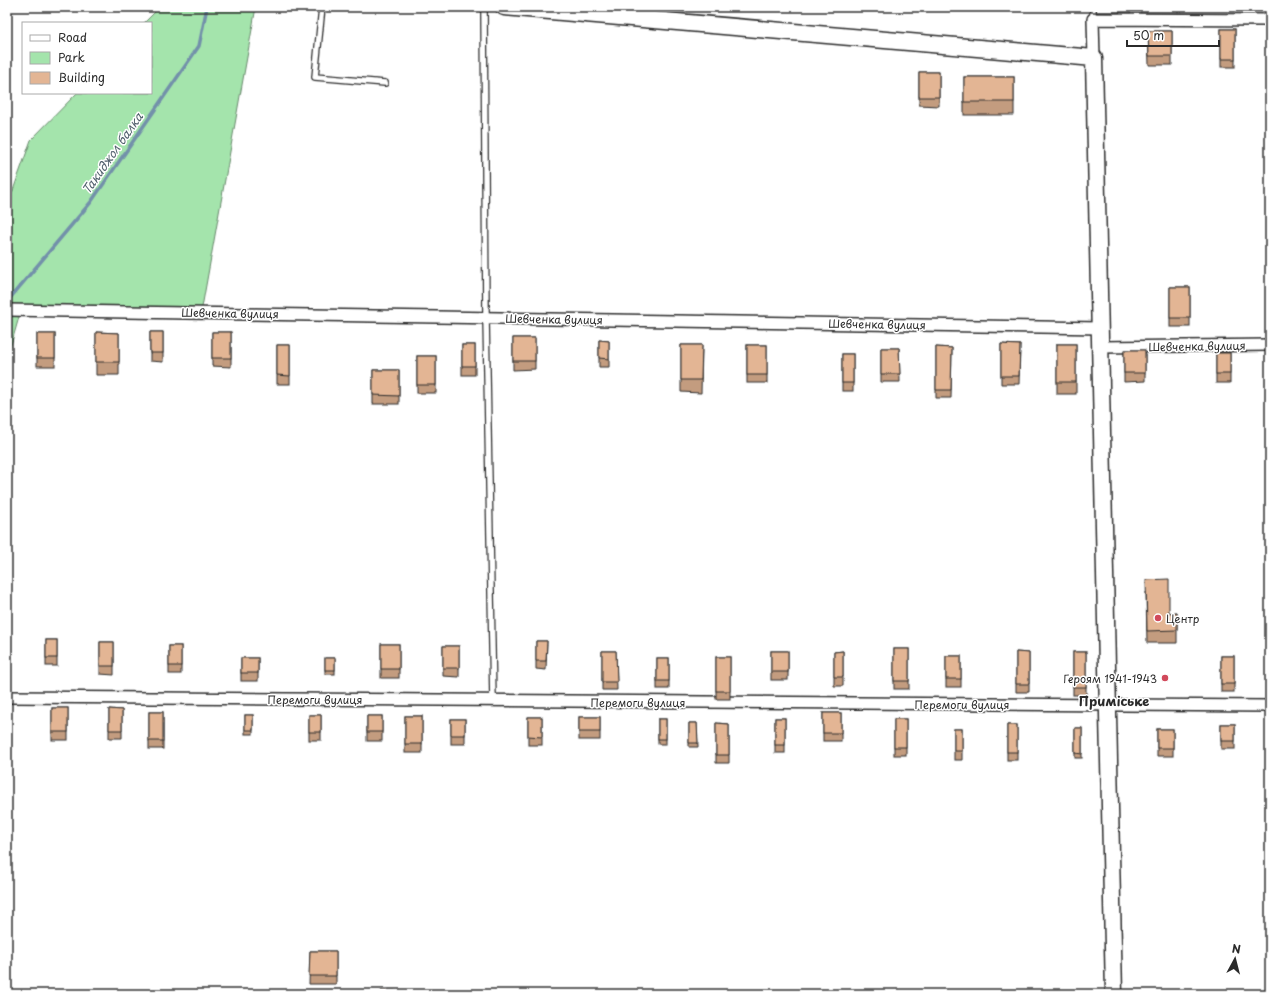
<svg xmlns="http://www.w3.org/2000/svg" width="1277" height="1001" font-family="'Playpen Sans',sans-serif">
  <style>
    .green { fill: #a4e4ac; stroke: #68886c }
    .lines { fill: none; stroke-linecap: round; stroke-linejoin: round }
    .stream { stroke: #7290aa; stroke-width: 3.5 }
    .lane-casing { stroke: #2b2b2b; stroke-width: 8 }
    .street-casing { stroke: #2b2b2b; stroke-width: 14 }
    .secondary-casing { stroke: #2b2b2b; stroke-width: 19 }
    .lane { stroke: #fff; stroke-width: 5.5 }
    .street { stroke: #fff; stroke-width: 11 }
    .secondary { stroke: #fff; stroke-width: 16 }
    .wall { fill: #c39c7f; stroke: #2b2b2b }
    .building { fill: #e3b594; stroke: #2b2b2b }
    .poi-dot { fill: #d1495b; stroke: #fff; stroke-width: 1.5 }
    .labels { text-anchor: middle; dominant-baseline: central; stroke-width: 3; stroke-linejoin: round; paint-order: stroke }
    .street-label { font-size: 11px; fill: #2b2b2b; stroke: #fff }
    .poi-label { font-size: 11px; fill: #2b2b2b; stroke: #fff; text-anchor: start }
    .water-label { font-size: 12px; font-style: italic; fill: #4f5e6b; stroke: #fff }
    .quarter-label { font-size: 13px; font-weight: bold; fill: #2b2b2b; stroke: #fff }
  </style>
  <rect width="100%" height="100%" fill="#fff"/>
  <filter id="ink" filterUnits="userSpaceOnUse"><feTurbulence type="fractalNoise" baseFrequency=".025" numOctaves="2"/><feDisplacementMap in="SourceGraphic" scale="8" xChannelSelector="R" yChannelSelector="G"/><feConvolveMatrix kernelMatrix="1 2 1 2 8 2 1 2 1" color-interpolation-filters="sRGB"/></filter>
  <g filter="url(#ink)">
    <polygon class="green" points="160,7 256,7 201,313 21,310 7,359 7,207 31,140 77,93 151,93 151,23 144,23"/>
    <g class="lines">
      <polyline class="stream" points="10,298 91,202 199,46 207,7"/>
      <defs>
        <g id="lane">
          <polyline points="322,7 315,77 385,83"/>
          <polyline points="484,7 486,318 493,701"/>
          <polyline points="1093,7 1093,19"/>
        </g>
        <g id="street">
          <polyline points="1094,58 1093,19 1270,20"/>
          <polyline points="7,310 1100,328"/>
          <polyline points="1101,347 1270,345"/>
          <polyline points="7,697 1270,706"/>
        </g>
        <polyline id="secondary" points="504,7 1094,58 1114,994"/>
      </defs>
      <use href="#lane" class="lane-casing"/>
      <use href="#street" class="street-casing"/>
      <use href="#secondary" class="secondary-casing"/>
      <use href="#lane" class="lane"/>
      <use href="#street" class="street"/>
      <use href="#secondary" class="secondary"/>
    </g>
    <g class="wall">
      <rect x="1221" y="29" width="14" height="38"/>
      <polygon points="1148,31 1172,31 1172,65 1149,65"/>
      <polygon points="919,72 939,72 939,106 919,105"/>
      <rect x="964" y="77" width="50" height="38"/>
      <rect x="1170" y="287" width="20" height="40"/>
      <polygon points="96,332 119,333 119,375 96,375"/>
      <polygon points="150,332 163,332 163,362 150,361"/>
      <polygon points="212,332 231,332 231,367 212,366"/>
      <rect x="37" y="334" width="18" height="32"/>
      <polygon points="513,338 535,338 535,369 513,370"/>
      <polygon points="599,340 609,341 609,367 599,367"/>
      <polygon points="1001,344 1020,345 1019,384 1001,384"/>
      <rect x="1057" y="344" width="19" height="50"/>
      <rect x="277" y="345" width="13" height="39"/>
      <rect x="462" y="345" width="13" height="30"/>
      <polygon points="681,345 702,345 701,393 681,392"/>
      <rect x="747" y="345" width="20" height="38"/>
      <polygon points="936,347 952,348 951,398 936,398"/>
      <polygon points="881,348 899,348 900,382 881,382"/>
      <polygon points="1124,350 1145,350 1145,381 1124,382"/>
      <rect x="1216" y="353" width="14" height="30"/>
      <rect x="842" y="354" width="11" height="37"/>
      <rect x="417" y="356" width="19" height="37"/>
      <rect x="373" y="370" width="26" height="34"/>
      <polygon points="1146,592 1169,613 1177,612 1177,643 1147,643"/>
      <rect x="46" y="640" width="11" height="26"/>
      <polygon points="536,641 547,641 546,670 536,669"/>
      <polygon points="100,642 114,642 114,675 100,674"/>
      <rect x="381" y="644" width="18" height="34"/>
      <rect x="169" y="646" width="12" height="28"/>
      <polygon points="443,646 459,646 459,677 443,676"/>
      <rect x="894" y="649" width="15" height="40"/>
      <polygon points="602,651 616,651 617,690 602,690"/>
      <rect x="771" y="651" width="17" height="29"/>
      <polygon points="843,651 843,686 834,686 834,652"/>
      <polygon points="1016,652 1029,653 1029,692 1016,692"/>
      <rect x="1073" y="652" width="13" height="43"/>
      <rect x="946" y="656" width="15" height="31"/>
      <rect x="1221" y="656" width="13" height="36"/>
      <rect x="716" y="657" width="14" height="42"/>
      <rect x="241" y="658" width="17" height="23"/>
      <rect x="325" y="658" width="10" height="16"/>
      <rect x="657" y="658" width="12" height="31"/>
      <rect x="52" y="708" width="16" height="32"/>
      <polygon points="109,709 122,710 122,738 109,738"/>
      <rect x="149" y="712" width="14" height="37"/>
      <rect x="823" y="713" width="18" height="28"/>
      <rect x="245" y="715" width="8" height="19"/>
      <rect x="309" y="715" width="12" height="25"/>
      <rect x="367" y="716" width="15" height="25"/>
      <rect x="405" y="716" width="17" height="37"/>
      <rect x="528" y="717" width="14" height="28"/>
      <rect x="579" y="717" width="21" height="23"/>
      <rect x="775" y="718" width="10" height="35"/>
      <rect x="451" y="719" width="14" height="25"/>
      <rect x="658" y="719" width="8" height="25"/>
      <rect x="894" y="719" width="12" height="36"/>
      <polygon points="689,723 697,723 698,747 689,747"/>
      <polygon points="716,723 729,724 729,763 716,763"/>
      <rect x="1221" y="724" width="14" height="25"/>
      <rect x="1007" y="725" width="10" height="35"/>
      <rect x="1075" y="728" width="7" height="30"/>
      <rect x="954" y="729" width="8" height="31"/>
      <rect x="1157" y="729" width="16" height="27"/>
      <polygon points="310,951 336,951 336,984 309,984"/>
    </g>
    <g class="building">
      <rect x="1221" y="29" width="14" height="30"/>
      <polygon points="1148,31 1172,31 1172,56 1149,56"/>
      <rect x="919" y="72" width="20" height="25"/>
      <rect x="964" y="77" width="50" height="25"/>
      <rect x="1170" y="287" width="20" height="31"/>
      <polygon points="96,332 119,333 119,362 96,362"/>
      <rect x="150" y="332" width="13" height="21"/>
      <rect x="212" y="332" width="19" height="26"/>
      <rect x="37" y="334" width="18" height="24"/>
      <rect x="513" y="338" width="22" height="23"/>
      <polygon points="599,340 609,341 609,359 599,358"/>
      <polygon points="1001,344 1020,345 1019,376 1001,376"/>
      <rect x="1057" y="344" width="19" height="38"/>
      <polygon points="277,345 290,345 290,376 277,375"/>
      <rect x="462" y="345" width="13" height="21"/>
      <polygon points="681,345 702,345 701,380 681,380"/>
      <rect x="747" y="345" width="20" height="30"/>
      <polygon points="936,347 952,348 951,390 936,390"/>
      <polygon points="881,348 899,348 900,374 881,374"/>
      <rect x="1124" y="350" width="21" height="23"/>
      <rect x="1216" y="353" width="14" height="21"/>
      <rect x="842" y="354" width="11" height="29"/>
      <rect x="417" y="356" width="19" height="29"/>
      <polygon points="373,370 399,370 399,396 373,395"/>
      <polygon points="1169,579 1169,613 1177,612 1177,630 1147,631 1146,580"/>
      <rect x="46" y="640" width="11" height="18"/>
      <polygon points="536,641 547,641 546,661 536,661"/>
      <rect x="100" y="642" width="14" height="24"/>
      <rect x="381" y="644" width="18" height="25"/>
      <rect x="169" y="646" width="12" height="20"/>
      <rect x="443" y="646" width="16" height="22"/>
      <rect x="894" y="649" width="15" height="32"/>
      <polygon points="602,651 616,651 617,682 602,682"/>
      <rect x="771" y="651" width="17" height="21"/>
      <polygon points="843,651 843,677 834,677 834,652"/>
      <polygon points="1016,652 1029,653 1029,684 1016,684"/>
      <rect x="1073" y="652" width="13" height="35"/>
      <rect x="946" y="656" width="15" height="23"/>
      <rect x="1221" y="656" width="13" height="28"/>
      <rect x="716" y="657" width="14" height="34"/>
      <rect x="241" y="658" width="17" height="15"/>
      <rect x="325" y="658" width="10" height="12"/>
      <rect x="657" y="658" width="12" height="23"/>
      <rect x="52" y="708" width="16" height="24"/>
      <polygon points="109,709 122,710 122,730 109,730"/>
      <rect x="149" y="712" width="14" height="29"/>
      <rect x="823" y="713" width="18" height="20"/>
      <rect x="245" y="715" width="8" height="15"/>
      <rect x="309" y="715" width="12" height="17"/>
      <rect x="367" y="716" width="15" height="16"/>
      <rect x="405" y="716" width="17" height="28"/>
      <polygon points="528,717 542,717 542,737 528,736"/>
      <rect x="579" y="717" width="21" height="15"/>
      <rect x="775" y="718" width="10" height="27"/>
      <rect x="451" y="719" width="14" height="16"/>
      <rect x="658" y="719" width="8" height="20"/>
      <rect x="894" y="719" width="12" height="28"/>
      <polygon points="689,723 697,723 698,743 689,743"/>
      <polygon points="716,723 729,724 729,755 716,755"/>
      <rect x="1221" y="724" width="14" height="17"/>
      <rect x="1007" y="725" width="10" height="27"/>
      <polygon points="1075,728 1082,728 1082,754 1075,753"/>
      <rect x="954" y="729" width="8" height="22"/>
      <rect x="1157" y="729" width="16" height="19"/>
      <polygon points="310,951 336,951 336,976 309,976"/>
      <polygon points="381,991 395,991 396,994 381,994"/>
    </g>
  </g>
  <g class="poi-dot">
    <circle cx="1158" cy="618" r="4"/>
    <circle cx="1165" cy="678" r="4"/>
  </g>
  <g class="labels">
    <g class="street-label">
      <text transform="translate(230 313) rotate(1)">Шевченка вулиця</text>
      <text transform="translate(554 319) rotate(1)">Шевченка вулиця</text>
      <text transform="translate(877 324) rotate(1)">Шевченка вулиця</text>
      <text transform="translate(1197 346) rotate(-1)">Шевченка вулиця</text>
      <text x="315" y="699">Перемоги вулиця</text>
      <text x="638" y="702">Перемоги вулиця</text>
      <text x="962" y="704">Перемоги вулиця</text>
    </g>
    <g class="poi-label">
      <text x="1166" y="618">Центр</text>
      <text x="1157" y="678" text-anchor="end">Героям 1941-1943</text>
    </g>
    <g class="water-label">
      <text transform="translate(112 153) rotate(-55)">Такиджол балка</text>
    </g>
    <g class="quarter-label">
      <text x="1114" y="700">Приміське</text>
    </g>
  </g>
  <rect width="1277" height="1001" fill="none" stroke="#fff" stroke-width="24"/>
  <rect x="12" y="12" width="1253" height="977" fill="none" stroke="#2b2b2b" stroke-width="1.5" filter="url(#ink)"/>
  <rect x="22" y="22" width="130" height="72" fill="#ffffff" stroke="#aaaaaa"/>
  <rect x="30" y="35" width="20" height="6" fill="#ffffff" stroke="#aaaaaa"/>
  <text x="58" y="42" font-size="12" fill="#2b2b2b">Road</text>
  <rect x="30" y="52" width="20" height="12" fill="#a4e4ac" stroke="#aaaaaa"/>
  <text x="58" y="62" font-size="12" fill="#2b2b2b">Park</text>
  <rect x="30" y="72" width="20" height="12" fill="#e3b594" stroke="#aaaaaa"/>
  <text x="58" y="82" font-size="12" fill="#2b2b2b">Building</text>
  <g transform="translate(1235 959) rotate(7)" stroke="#ffffff" stroke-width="3" paint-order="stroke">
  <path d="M0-3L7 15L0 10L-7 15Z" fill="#2b2b2b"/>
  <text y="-6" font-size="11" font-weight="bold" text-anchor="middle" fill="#2b2b2b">N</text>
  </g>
  <path d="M1127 40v6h92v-6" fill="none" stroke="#2b2b2b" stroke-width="2"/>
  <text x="1133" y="40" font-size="12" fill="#2b2b2b" stroke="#ffffff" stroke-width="3" paint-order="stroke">50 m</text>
</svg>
